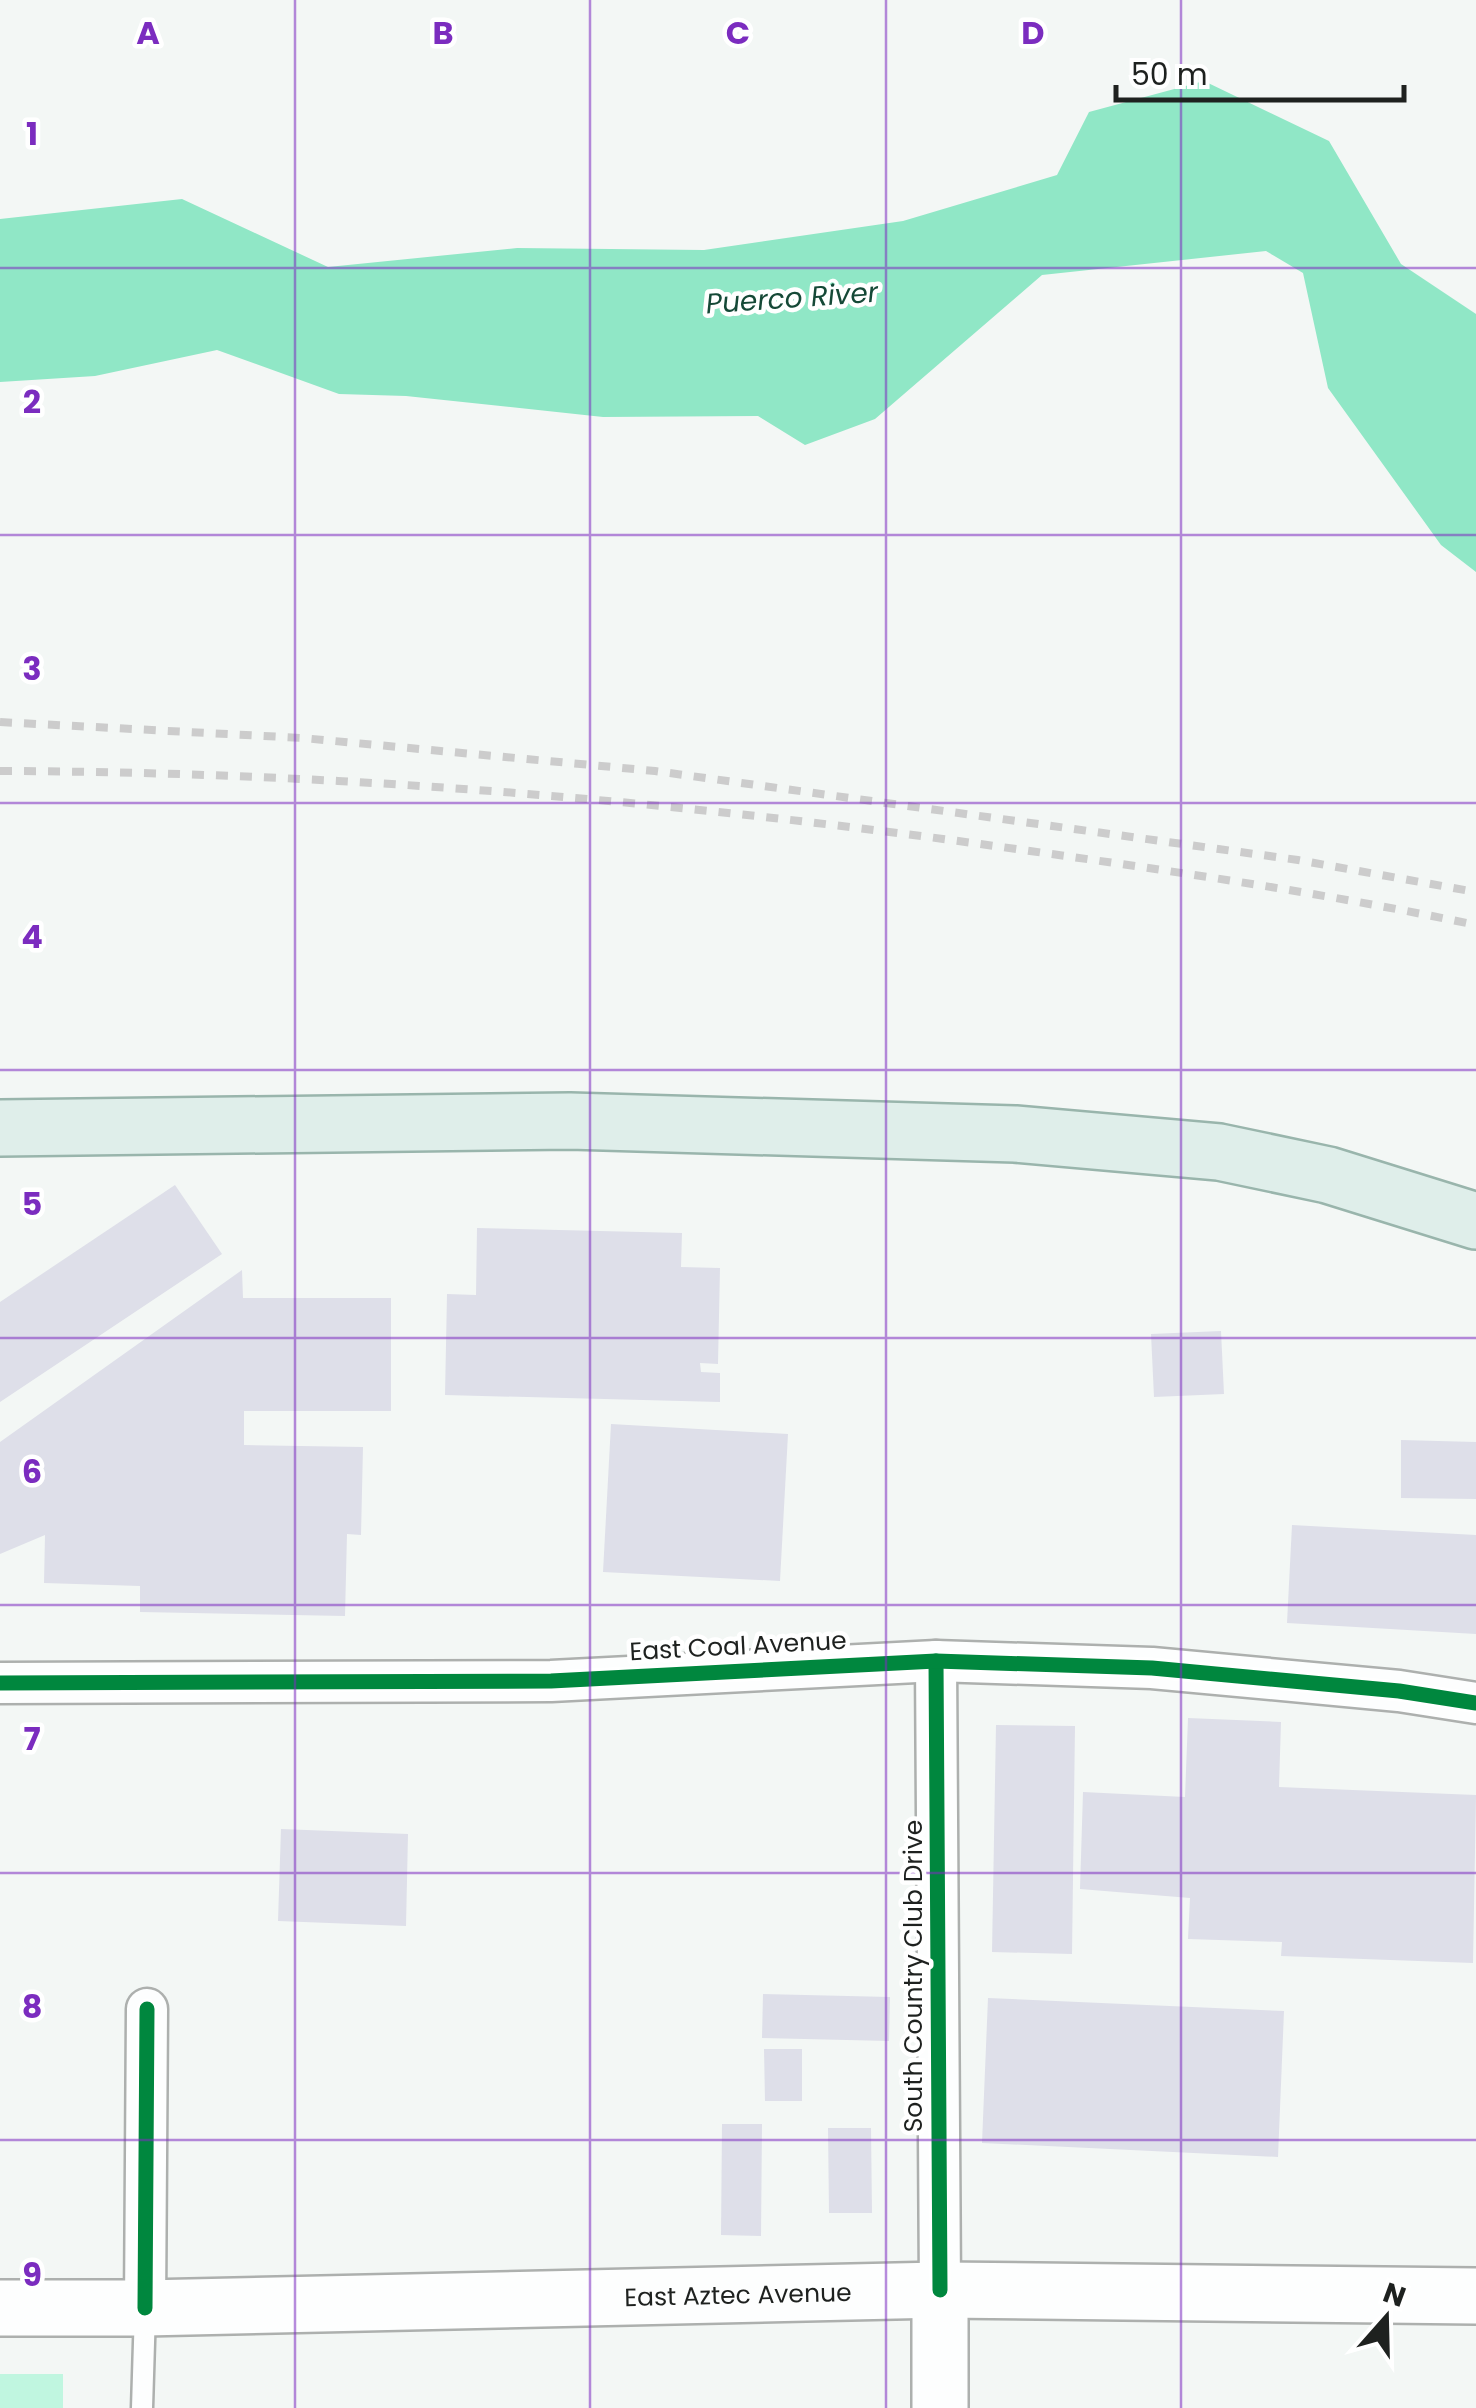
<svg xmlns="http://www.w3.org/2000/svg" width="1476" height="2408" font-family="Poppins,sans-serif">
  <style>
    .green { fill: #c0f6e0 }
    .water { fill: #90e7c6 }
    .building { fill: #dedfe9 }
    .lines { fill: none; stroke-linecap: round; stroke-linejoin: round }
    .lane-casing { stroke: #adb0ae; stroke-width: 25 }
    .street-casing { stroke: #adb0ae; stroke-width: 45 }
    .secondary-casing { stroke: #adb0ae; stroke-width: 60 }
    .primary-casing { stroke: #99b5ac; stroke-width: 60 }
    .lane { stroke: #fdfefe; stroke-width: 20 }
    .street { stroke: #fdfefe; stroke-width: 40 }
    .secondary { stroke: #fdfefe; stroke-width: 55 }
    .primary { stroke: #dfeeea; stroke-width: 55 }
    .rail { stroke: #ccc; stroke-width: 8; stroke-dasharray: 12 12; stroke-linecap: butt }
    .cycleway-casing { stroke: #fff; stroke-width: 21 }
    .cycleway { stroke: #00873e; stroke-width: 15 }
    .grid { fill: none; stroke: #7b2cbf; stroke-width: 2.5; stroke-opacity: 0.55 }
    .labels { text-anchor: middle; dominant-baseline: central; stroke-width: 9; stroke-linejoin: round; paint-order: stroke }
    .street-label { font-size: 25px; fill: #1e211f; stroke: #fff }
    .water-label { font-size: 28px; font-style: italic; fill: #154937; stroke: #fff }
    .grid-label { font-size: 32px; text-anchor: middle; font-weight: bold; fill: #7b2cbf; stroke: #fff; stroke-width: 9; stroke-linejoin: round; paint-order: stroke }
  </style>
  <rect width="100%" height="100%" fill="#f3f7f5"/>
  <rect class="green" x="0" y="2374" width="63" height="34"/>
  <polygon class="water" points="1204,81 1329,141 1401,264 1476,314 1476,572 1441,545 1328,388 1303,273 1266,251 1042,275 875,419 805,445 758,416 603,417 406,396 339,394 217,350 95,376 0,382 0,219 182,199 328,267 517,248 704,250 903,221 1057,175 1089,112"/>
  <g class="building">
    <polygon points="175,1185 222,1254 0,1402 0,1302"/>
    <polygon points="477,1228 682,1233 681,1267 720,1268 718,1364 700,1363 701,1372 720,1373 720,1402 445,1395 447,1294 476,1295"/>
    <polygon points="242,1270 243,1298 391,1298 391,1411 244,1411 244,1445 363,1447 361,1535 347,1534 345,1616 140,1612 140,1586 44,1583 45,1535 0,1554 0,1442"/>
    <polygon points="1221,1331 1224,1394 1154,1397 1151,1334"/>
    <polygon points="611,1424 788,1434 780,1581 603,1572"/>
    <polygon points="1401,1440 1476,1442 1476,1499 1401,1498"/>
    <polygon points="1292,1525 1476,1535 1476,1634 1287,1623"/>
    <polygon points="1188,1718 1281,1722 1279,1787 1476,1795 1473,1963 1281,1956 1282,1942 1188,1939 1190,1898 1080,1889 1083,1792 1185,1797"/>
    <polygon points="996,1725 1075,1726 1072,1954 992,1952"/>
    <polygon points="281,1829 408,1834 406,1926 278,1921"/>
    <polygon points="763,1994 890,1997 889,2041 762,2038"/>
    <polygon points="988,1998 1284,2011 1278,2157 982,2143"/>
    <polygon points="764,2049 802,2049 802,2101 765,2101"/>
    <polygon points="722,2124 762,2124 761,2236 721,2235"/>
    <polygon points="828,2128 871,2128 872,2213 829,2213"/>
  </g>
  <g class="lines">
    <defs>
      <polyline id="lane" points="142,2408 145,2310"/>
      <g id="street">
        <polyline points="936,1661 940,2290"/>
        <polyline points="0,1683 551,1681 936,1661 1152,1668 1399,1691 1476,1703"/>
        <polyline points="145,2308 147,2009"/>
      </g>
      <g id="secondary">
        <polyline points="940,2290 940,2408"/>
        <path id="s1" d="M0 2308H145L940 2290 1476 2296"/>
      </g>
      <polyline id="primary" points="0,1128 570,1121 1015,1134 1219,1152 1328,1175 1476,1221"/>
    </defs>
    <use href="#lane" class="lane-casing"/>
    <use href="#street" class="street-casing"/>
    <use href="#secondary" class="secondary-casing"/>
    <use href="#primary" class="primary-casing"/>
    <use href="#lane" class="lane"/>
    <use href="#street" class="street"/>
    <use href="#secondary" class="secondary"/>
    <use href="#primary" class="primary"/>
    <g class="rail">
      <polyline points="0,722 302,738 655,771 1298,860 1476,892"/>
      <path d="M0 771C345 772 688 802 1030 851 1179 872 1329 894 1476 925"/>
    </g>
    <defs>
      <g id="cycleway">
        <polyline points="936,1661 940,2290"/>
        <polyline points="0,1683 551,1681 936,1661 1152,1668 1399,1691 1476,1703"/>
        <polyline points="145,2308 147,2009"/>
      </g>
    </defs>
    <use href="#cycleway" class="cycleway-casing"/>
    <use href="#cycleway" class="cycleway"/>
  </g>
  <path class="grid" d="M295 0V2408M590 0V2408M886 0V2408M1181 0V2408M0 268H1476M0 535H1476M0 803H1476M0 1070H1476M0 1338H1476M0 1605H1476M0 1873H1476M0 2140H1476"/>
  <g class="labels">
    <g class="street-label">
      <text transform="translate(738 1646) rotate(-3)">East Coal Avenue</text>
      <text transform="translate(913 1976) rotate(-90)">South Country Club Drive</text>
      <text stroke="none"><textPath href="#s1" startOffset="738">East Aztec Avenue</textPath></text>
    </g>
    <g class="water-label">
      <text transform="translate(792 298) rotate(-4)">Puerco River</text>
    </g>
  </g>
  <g class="grid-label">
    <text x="148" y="44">A</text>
    <text x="443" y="44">B</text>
    <text x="738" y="44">C</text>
    <text x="1033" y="44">D</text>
    <text x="32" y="145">1</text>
    <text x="32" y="413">2</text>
    <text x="32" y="680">3</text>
    <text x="32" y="948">4</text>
    <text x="32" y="1215">5</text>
    <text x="32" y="1483">6</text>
    <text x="32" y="1750">7</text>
    <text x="32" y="2018">8</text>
    <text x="32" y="2286">9</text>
  </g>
  <g transform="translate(1386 2318) rotate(20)" stroke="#ffffff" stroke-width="8" paint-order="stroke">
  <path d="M0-8L18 38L0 25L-18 38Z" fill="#1e211f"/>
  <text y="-15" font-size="28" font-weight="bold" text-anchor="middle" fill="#1e211f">N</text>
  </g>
  <path d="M1116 85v15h288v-15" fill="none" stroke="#1e211f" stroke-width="5"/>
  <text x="1131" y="85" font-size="30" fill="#1e211f" stroke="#ffffff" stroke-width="8" paint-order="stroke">50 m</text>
</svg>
